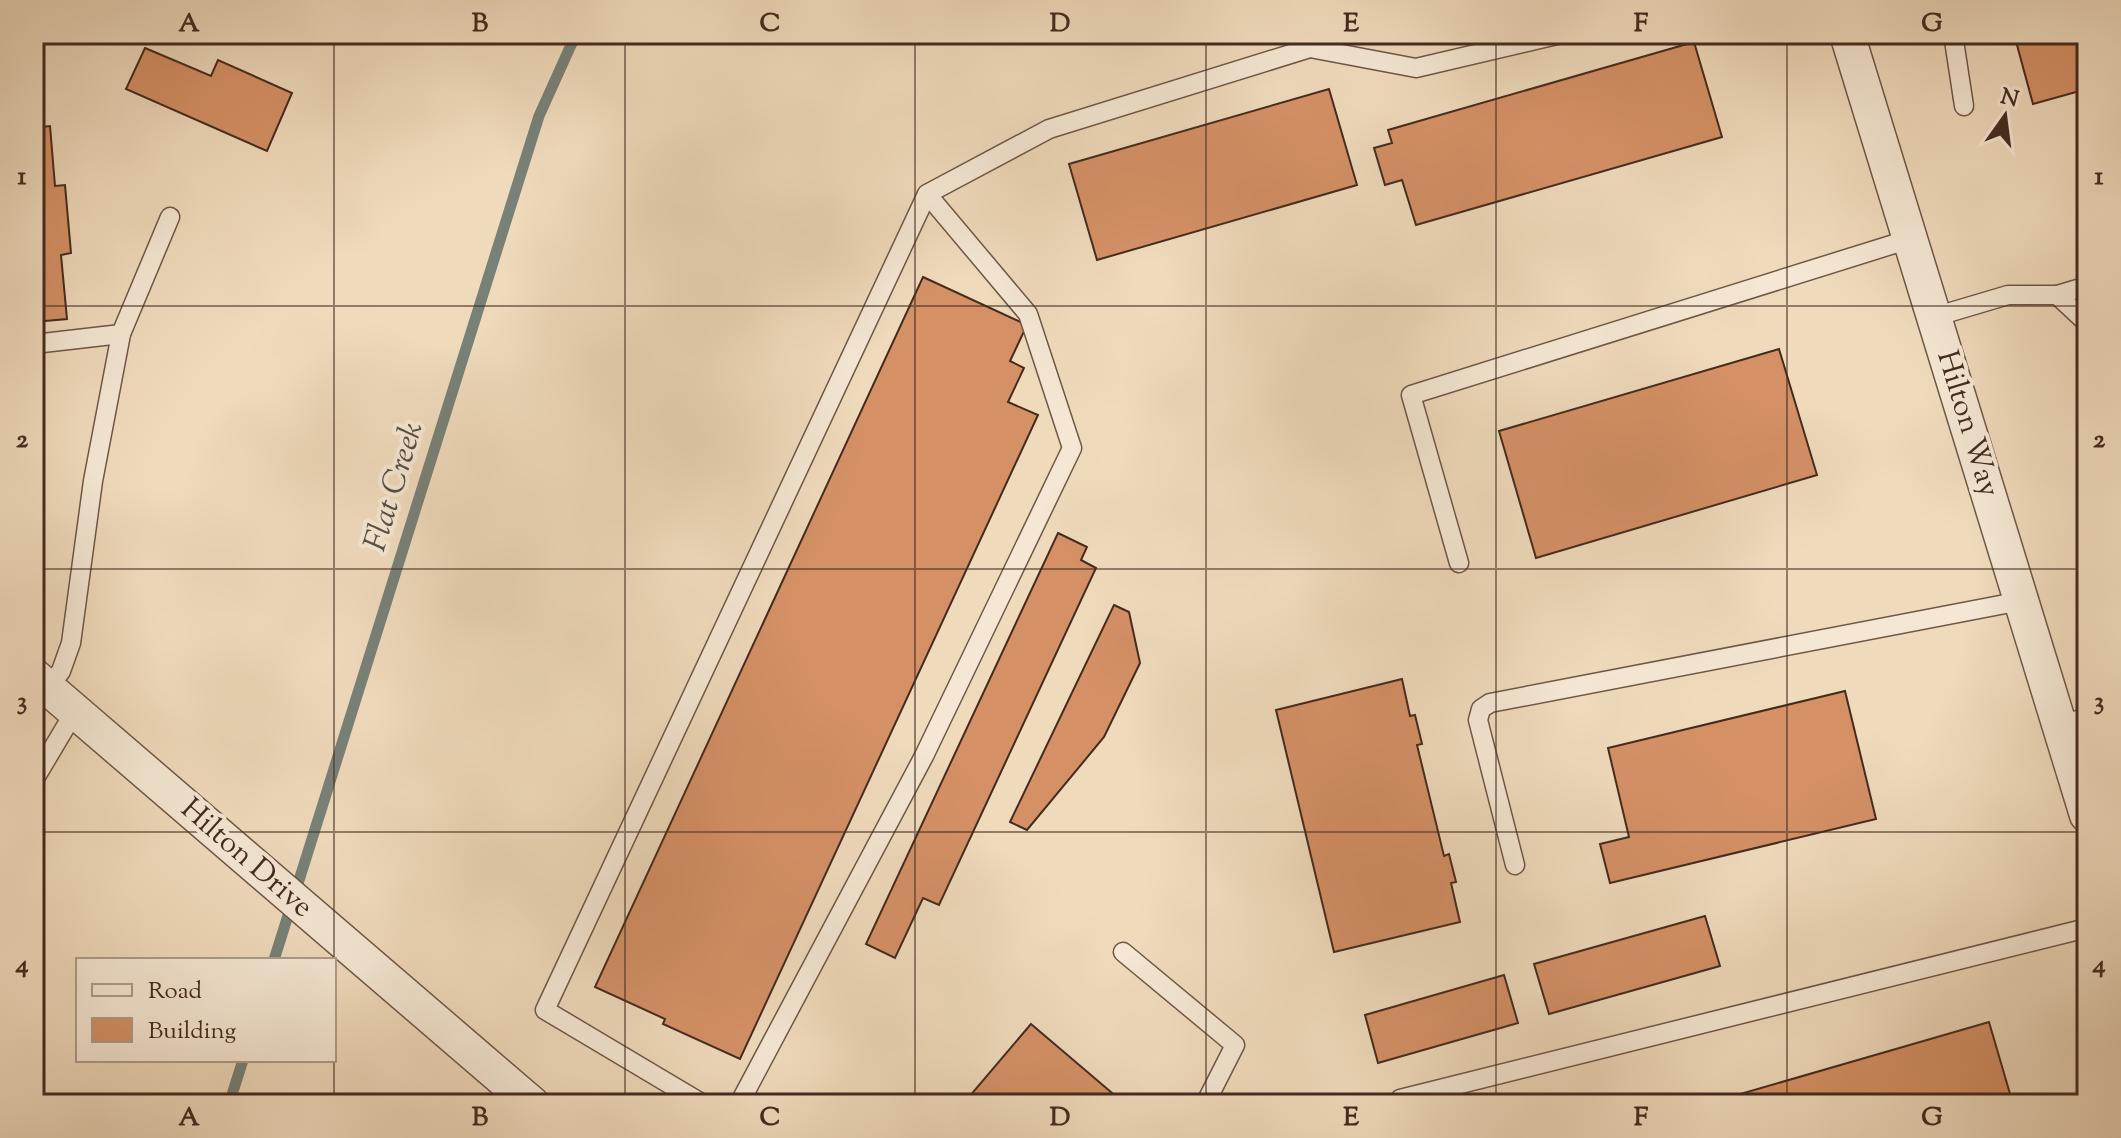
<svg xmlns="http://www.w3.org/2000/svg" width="2121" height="1138" font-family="'Sorts Mill Goudy',serif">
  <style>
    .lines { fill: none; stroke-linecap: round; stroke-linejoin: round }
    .stream { stroke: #788178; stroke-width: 11 }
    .building { fill: #d59066; stroke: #442b1f; stroke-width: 2 }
    .lane-casing { stroke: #6f5746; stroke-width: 21 }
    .street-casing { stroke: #6f5746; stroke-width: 37 }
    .lane { stroke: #f5e7d3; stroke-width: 18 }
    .street { stroke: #f5e7d3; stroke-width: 34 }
    .grid { fill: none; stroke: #442b1f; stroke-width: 2; stroke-opacity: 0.55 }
    .labels { text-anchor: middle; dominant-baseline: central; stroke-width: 8; stroke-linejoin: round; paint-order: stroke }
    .street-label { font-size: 30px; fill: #442b1f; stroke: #f5e7d3 }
    .water-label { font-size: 32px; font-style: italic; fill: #5a4f44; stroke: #f5e7d3 }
    .neatline { fill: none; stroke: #442b1f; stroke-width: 3 }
    .grid-label { font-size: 26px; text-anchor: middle; font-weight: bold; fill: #442b1f }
  </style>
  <rect width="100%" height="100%" fill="#efdabc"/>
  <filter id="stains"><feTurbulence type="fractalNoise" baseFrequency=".0025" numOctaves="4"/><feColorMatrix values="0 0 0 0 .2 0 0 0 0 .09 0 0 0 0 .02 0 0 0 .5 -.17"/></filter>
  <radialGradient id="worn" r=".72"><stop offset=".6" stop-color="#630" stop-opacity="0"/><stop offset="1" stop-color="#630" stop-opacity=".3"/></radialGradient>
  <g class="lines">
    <g class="stream">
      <polyline points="274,960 539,116 576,34"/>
      <polyline points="229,1104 243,1060"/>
    </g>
  </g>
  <g class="building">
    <polygon points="2014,34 2087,34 2087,89 2033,104"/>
    <polygon points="1694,42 1722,137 1416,225 1402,180 1385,185 1374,148 1392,143 1388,130"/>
    <polygon points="145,48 211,76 218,60 292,93 267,151 126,89"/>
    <polygon points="1329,89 1357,185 1097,260 1069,164"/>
    <polygon points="50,126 55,186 65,185 71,253 61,255 67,319 34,322 34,128"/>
    <polygon points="923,277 1027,325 1010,361 1024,368 1008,402 1038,415 740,1059 663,1024 665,1019 595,987"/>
    <polygon points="1779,349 1817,475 1536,558 1499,431"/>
    <polygon points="1058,533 1087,547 1081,560 1096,568 939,905 923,898 895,958 866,944"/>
    <polygon points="1114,605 1129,612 1140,663 1104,737 1027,830 1010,822"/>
    <polygon points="1402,679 1410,716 1415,715 1422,744 1417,745 1444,856 1449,854 1456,882 1451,883 1460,922 1334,952 1276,710"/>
    <polygon points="1845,691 1876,819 1610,883 1600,844 1629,837 1608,748"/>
    <polygon points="1705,916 1720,966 1549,1014 1534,964"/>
    <polygon points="1504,975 1518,1023 1378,1063 1365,1015"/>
    <polygon points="1989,1022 2013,1104 1706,1104"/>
    <polygon points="1031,1024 1125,1104 963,1104"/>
  </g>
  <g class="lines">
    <defs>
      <g id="lane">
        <polyline points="1953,34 1964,106"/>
        <polyline points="927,194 1049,129 1310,48 1416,68 1561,34"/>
        <polyline points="2057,295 2087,286"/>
        <polyline points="1934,317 2008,295 2057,295 2087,323"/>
        <polyline points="34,344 121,334 170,217"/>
        <polyline points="1459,563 1411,395 1910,239"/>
        <polyline points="48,688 61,671 71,643 93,481 121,334"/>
        <polyline points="2059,724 2087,718"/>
        <polyline points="34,780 75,711"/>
        <polyline points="1515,865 1478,720 1481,709 1490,703 2021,601"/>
        <polyline points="1123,952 1235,1045 1205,1104"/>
        <polyline points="1400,1099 2087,928"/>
        <polyline points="703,1104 545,1010 927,194 1028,314 1072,448 924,756 739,1104"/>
      </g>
      <g id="street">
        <polyline points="1847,34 2087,815"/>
        <polyline points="34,676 532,1104"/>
      </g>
    </defs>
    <use href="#lane" class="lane-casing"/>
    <use href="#street" class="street-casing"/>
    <use href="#lane" class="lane"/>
    <use href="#street" class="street"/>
  </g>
  <path class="grid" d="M334 34V1104M625 34V1104M915 34V1104M1206 34V1104M1496 34V1104M1787 34V1104M34 306H2087M34 569H2087M34 832H2087"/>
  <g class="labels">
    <g class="street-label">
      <text transform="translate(1967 424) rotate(73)">Hilton Way</text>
      <text transform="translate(246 859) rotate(41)">Hilton Drive</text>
    </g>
    <g class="water-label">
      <text transform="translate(395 487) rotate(-73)">Flat Creek</text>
    </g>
  </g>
  <rect width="2121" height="1138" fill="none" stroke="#efdabc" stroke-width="88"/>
  <rect x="76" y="958" width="260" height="104" fill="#f5e7d3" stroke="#ae9c8b" stroke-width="2"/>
  <rect x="92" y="984" width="40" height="12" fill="#f5e7d3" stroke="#ae9c8b" stroke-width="2"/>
  <text x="148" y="998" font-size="24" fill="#442b1f">Road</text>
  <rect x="92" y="1018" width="40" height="24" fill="#d59066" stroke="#ae9c8b" stroke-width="2"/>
  <text x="148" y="1038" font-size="24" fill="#442b1f">Building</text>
  <g transform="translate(2005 116) rotate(14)" stroke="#f5e7d3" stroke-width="6" paint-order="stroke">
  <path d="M0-6L14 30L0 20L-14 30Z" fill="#442b1f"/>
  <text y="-12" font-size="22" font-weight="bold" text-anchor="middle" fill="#442b1f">N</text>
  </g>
  <rect x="44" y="44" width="2033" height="1050" class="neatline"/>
  <g class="grid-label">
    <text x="189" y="31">A</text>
    <text x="480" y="31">B</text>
    <text x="770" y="31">C</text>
    <text x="1060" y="31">D</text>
    <text x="1351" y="31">E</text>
    <text x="1641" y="31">F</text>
    <text x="1932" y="31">G</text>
    <text x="22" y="184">1</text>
    <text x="2099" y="184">1</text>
    <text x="22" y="447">2</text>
    <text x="2099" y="447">2</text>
    <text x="22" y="709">3</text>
    <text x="2099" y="709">3</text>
    <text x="22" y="972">4</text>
    <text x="2099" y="972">4</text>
    <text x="189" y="1125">A</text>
    <text x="480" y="1125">B</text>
    <text x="770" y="1125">C</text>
    <text x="1060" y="1125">D</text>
    <text x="1351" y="1125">E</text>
    <text x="1641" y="1125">F</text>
    <text x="1932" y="1125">G</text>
  </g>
  <rect width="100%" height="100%" filter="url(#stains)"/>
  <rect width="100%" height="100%" fill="url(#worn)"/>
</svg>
